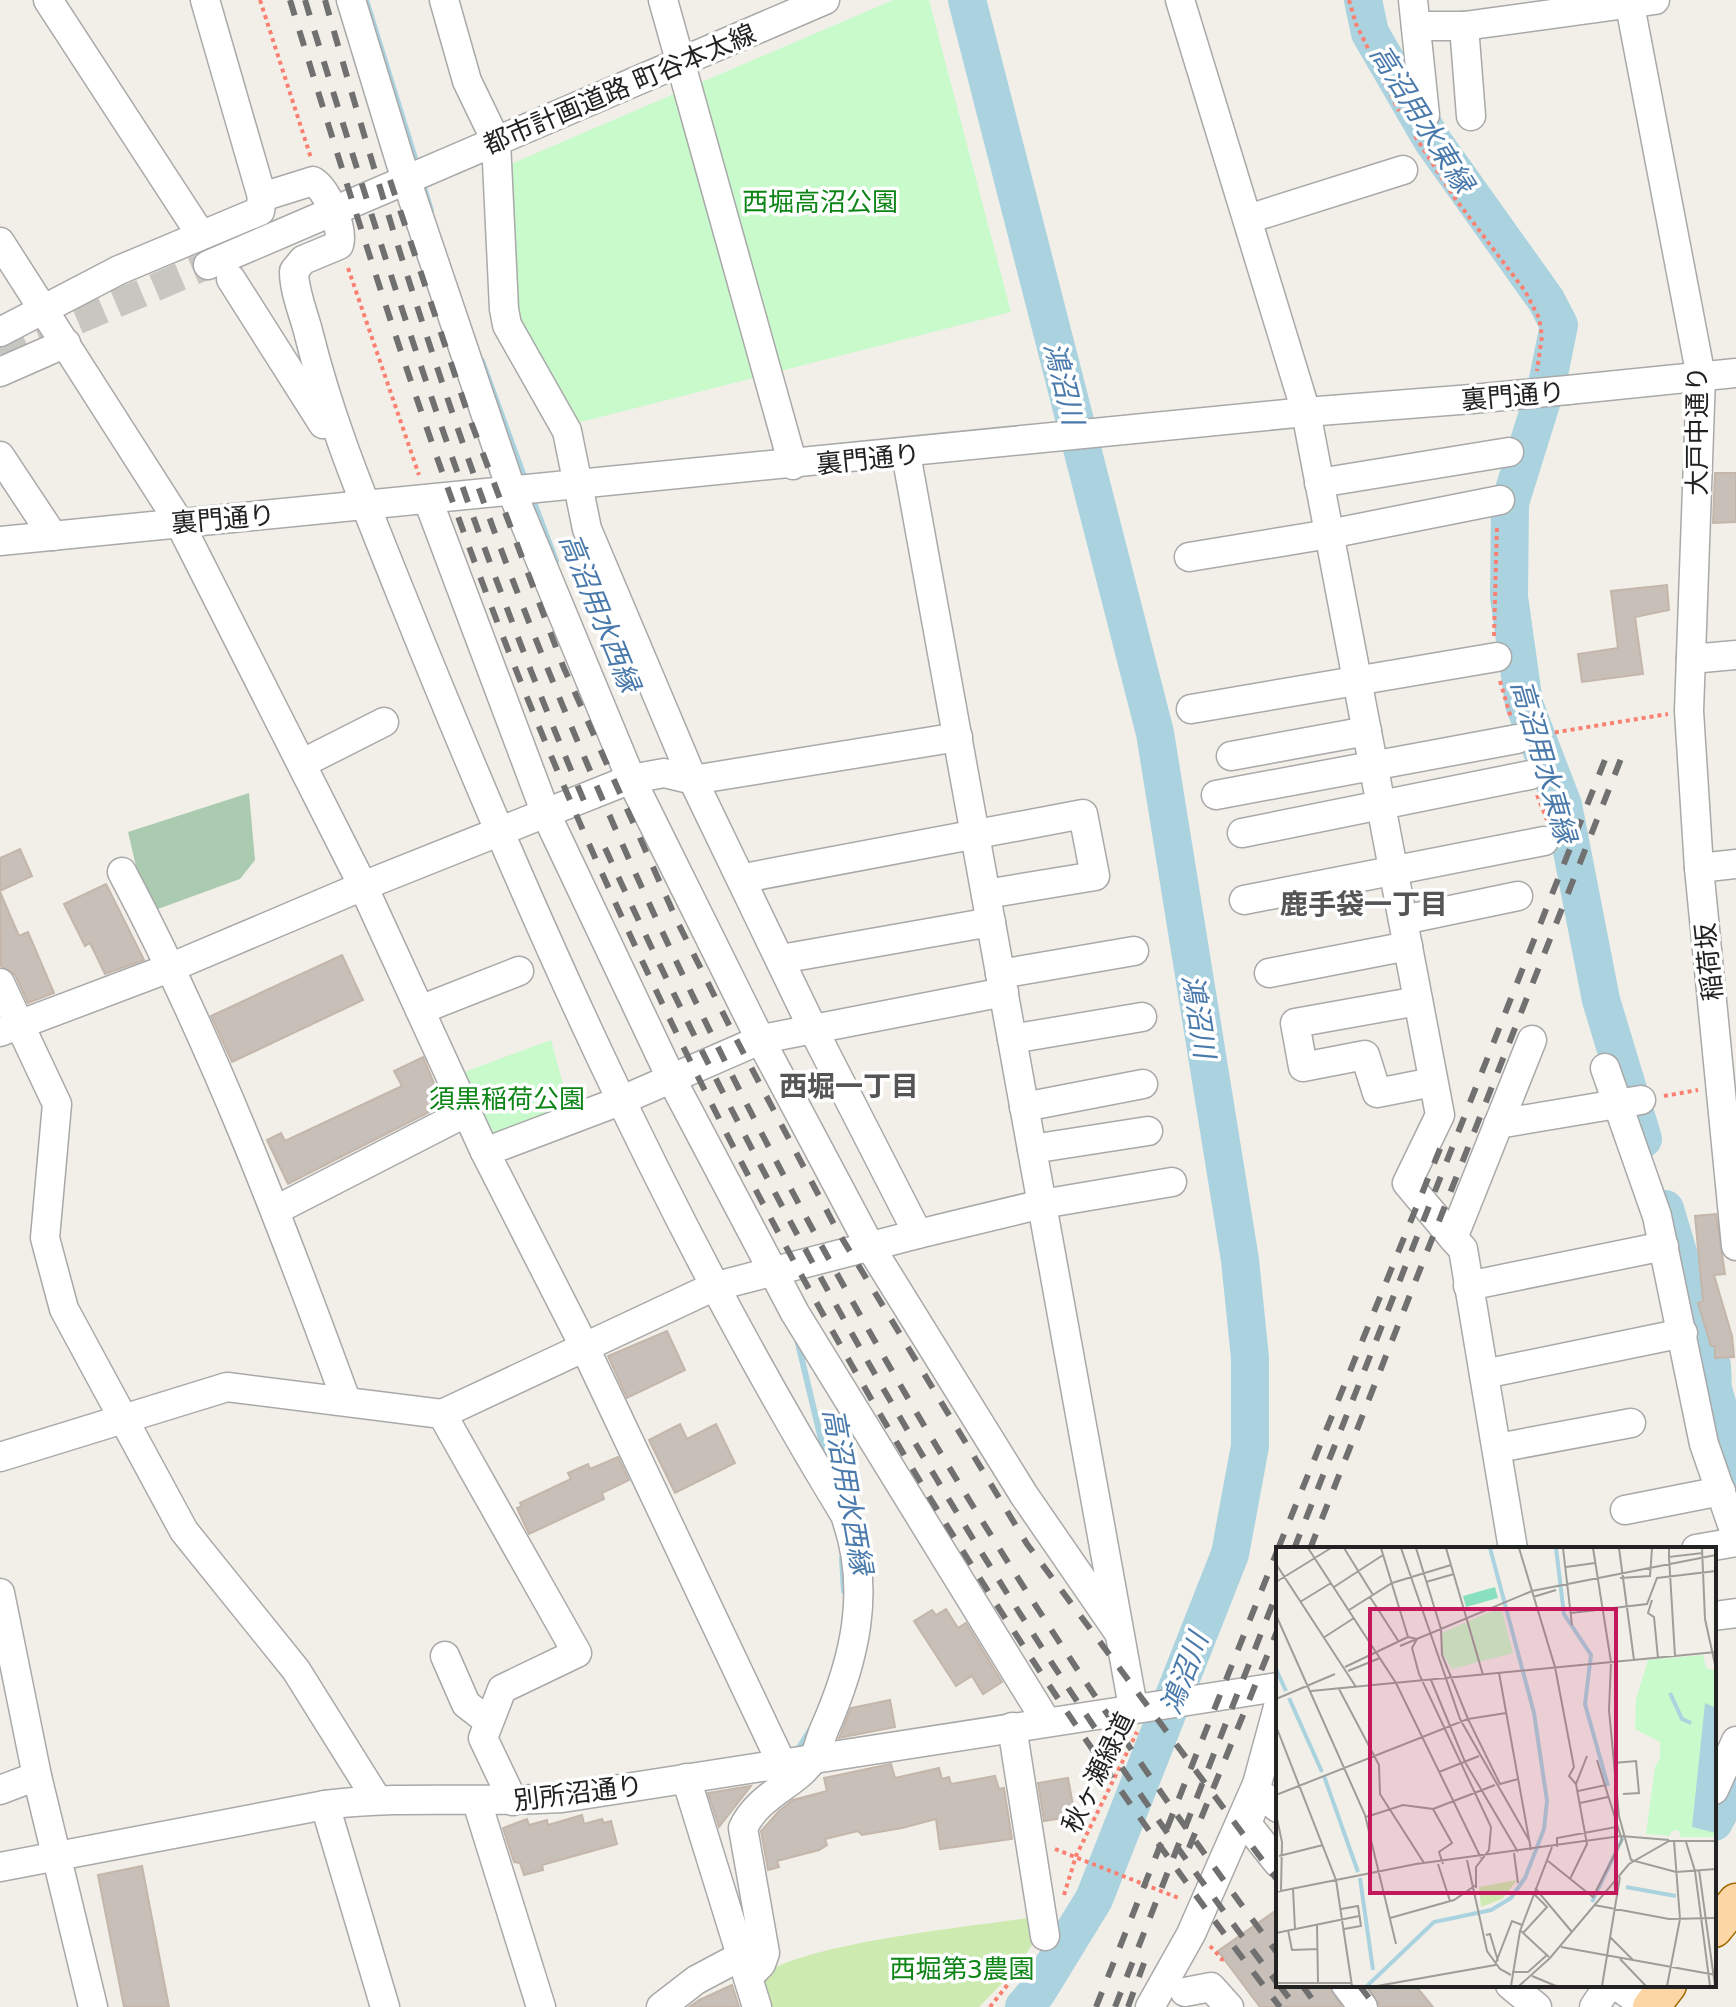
<svg xmlns="http://www.w3.org/2000/svg" width="1736" height="2007" font-family="'Noto Sans','Noto Sans JP',sans-serif">
  <style>
    .grass { fill: #cdebb0 }
    .cemetery { fill: #aacbaf }
    .park { fill: #c8facc }
    .lines { fill: none; stroke-linecap: round; stroke-linejoin: round }
    .stream { stroke: #aad3df; stroke-width: 6 }
    .river { stroke: #aad3df; stroke-width: 38 }
    .building { fill: #c7bfb8; stroke: #c4b6ab; stroke-width: 2 }
    .minor-tunnel { stroke: #c8c6c1; stroke-width: 28; stroke-dasharray: 28 14; stroke-linecap: butt }
    .minor-casing { stroke: #a9a9a9; stroke-width: 31 }
    .major-casing { stroke: #a06b00; stroke-width: 39 }
    .path { stroke: #fa8072; stroke-width: 4; stroke-dasharray: 4 4; stroke-linecap: butt }
    .minor { stroke: #fff; stroke-width: 28 }
    .major { stroke: #fcd6a4; stroke-width: 36 }
    .rail { stroke: #707070; stroke-width: 6; stroke-dasharray: 16 16; stroke-linecap: butt }
    .minor-bridge-casing { stroke: #a9a9a9; stroke-width: 31; stroke-linecap: butt }
    .minor-bridge { stroke: #fff; stroke-width: 28 }
    .labels { text-anchor: middle; dominant-baseline: central; stroke-width: 7; stroke-linejoin: round; paint-order: stroke }
    .street-label { font-size: 26px; fill: #222; stroke: #fff }
    .park-label { font-size: 26px; fill: #0c8416; stroke: #fff }
    .water-label { font-size: 28px; font-style: italic; fill: #4a7aab; stroke: #fff }
    .neighbourhood-label { font-size: 28px; font-weight: bold; fill: #555; stroke: #fff }
    .inset-river { fill: none; stroke: #aad3df; stroke-width: 4 }
    .inset-road { fill: none; stroke: #9f9d99; stroke-width: 2 }
    .view { fill: #c2185b; fill-opacity: 0.15; stroke: #c2185b; stroke-width: 4 }
    .inset-edge { fill: none; stroke: #222; stroke-width: 4 }
  </style>
  <rect width="100%" height="100%" fill="#f2efe9"/>
  <path class="grass" d="M1035 1917 1037 1937 1017 1968 979 2007H763L756 1979C796 1943 975 1926 1035 1917Z"/>
  <polygon class="cemetery" points="249,793 255,860 240,879 147,913 128,832"/>
  <g class="park">
    <polygon points="893,0 929,0 1011,312 577,423 514,321 506,166"/>
    <polygon points="551,1040 571,1113 485,1152 456,1075"/>
  </g>
  <g class="lines">
    <g class="stream">
      <polyline points="366,0 418,168"/>
      <polyline points="423,183 431,211"/>
      <polyline points="482,361 526,482"/>
      <polyline points="532,497 556,561"/>
      <polyline points="797,1339 826,1460"/>
      <polyline points="842,1558 844,1591"/>
      <polyline points="797,1751 810,1730"/>
    </g>
    <g class="river">
      <polyline points="967,0 1155,733 1240,1260 1250,1358 1250,1446 1230,1554 1094,1899 1037,1992 1024,2007"/>
      <polyline points="1363,0 1370,33 1432,140 1546,300 1559,325 1547,384 1510,503 1509,597 1524,704 1563,805 1601,1000 1643,1139"/>
      <polyline points="1665,1209 1712,1366 1713,1389 1736,1468"/>
      <polyline points="1714,1822 1736,1780"/>
    </g>
  </g>
  <g class="building">
    <polygon points="1715,473 1736,473 1736,522 1713,523"/>
    <polygon points="1667,585 1669,610 1635,617 1643,674 1582,682 1578,654 1618,648 1611,591"/>
    <polygon points="20,849 32,876 0,891 0,858"/>
    <polygon points="106,884 144,960 105,974 90,943 85,946 64,904"/>
    <polygon points="0,892 19,936 28,932 54,993 28,1003 15,975 1,966"/>
    <polygon points="342,955 363,1000 232,1062 211,1016"/>
    <polygon points="423,1057 443,1105 288,1184 267,1140 281,1133 285,1141 402,1086 394,1071"/>
    <polygon points="1716,1214 1725,1274 1714,1275 1732,1336 1734,1357 1715,1358 1715,1346 1711,1346 1698,1303 1703,1301 1695,1216"/>
    <polygon points="667,1331 685,1370 627,1398 608,1356"/>
    <polygon points="680,1424 687,1439 716,1424 735,1463 675,1493 649,1440"/>
    <polygon points="618,1457 629,1480 602,1493 604,1499 529,1534 517,1508 522,1506 520,1503 571,1479 568,1473 588,1464 590,1469"/>
    <polygon points="946,1609 958,1628 966,1623 1002,1682 983,1694 972,1676 956,1686 914,1621 932,1610 936,1615"/>
    <polygon points="890,1700 895,1727 839,1738 851,1708"/>
    <polygon points="891,1764 895,1778 939,1768 942,1779 949,1777 951,1784 995,1776 999,1789 1004,1788 1012,1839 940,1849 936,1819 902,1828 862,1835 858,1831 825,1839 827,1845 819,1850 777,1861 779,1867 768,1870 761,1831 779,1811 793,1800 827,1791 824,1778"/>
    <polygon points="1068,1778 1075,1816 1044,1821 1038,1783"/>
    <polygon points="751,1786 719,1827 708,1793"/>
    <polygon points="582,1815 584,1824 602,1819 604,1823 611,1821 617,1844 542,1865 543,1870 524,1875 520,1863 514,1862 503,1828 527,1819 529,1825 547,1820 548,1825"/>
    <polygon points="142,1866 169,2007 124,2007 98,1875"/>
    <polygon points="1278,1909 1278,1985 1329,1985 1342,2007 1260,2007 1218,1951"/>
    <polygon points="732,1985 739,2007 689,2007 699,2000"/>
    <polygon points="1367,1985 1415,1985 1433,2007 1380,2007"/>
  </g>
  <g class="lines">
    <polyline class="minor-tunnel" points="0,353 208,265"/>
    <defs>
      <g id="minor">
        <polyline points="48,0 201,235"/>
        <path d="M205 0 262 197 313 181C327 190 344 228 339 245L303 260 294 271C294 291 303 312 308 331 331 424 364 501 399 589 528 910 664 1218 845 1515 872 1590 855 1660 824 1730 820 1739 818 1751 813 1759 796 1785 759 1794 743 1828L765 1953 761 1964 749 1976"/>
        <polyline points="351,0 400,161 512,492 631,779 760,1039 871,1248 1024,1495 1119,1633"/>
        <polyline points="663,0 793,465"/>
        <polyline points="1180,0 1306,412 1440,1115 1407,1183 1453,1238"/>
        <polyline points="1413,0 1425,115"/>
        <polyline points="1629,0 1701,377 1689,711 1699,868 1736,1246"/>
        <polyline points="1416,26 1464,26 1655,0"/>
        <polyline points="1464,26 1471,116"/>
        <polyline points="1248,219 1403,170"/>
        <polyline points="0,242 179,522 363,886 485,1152 584,1346 782,1764"/>
        <polyline points="208,265 825,0"/>
        <polyline points="231,279 323,424"/>
        <polyline points="0,332 119,270 260,211 262,197"/>
        <polyline points="0,372 66,343"/>
        <polyline points="1568,390 1736,373"/>
        <polyline points="906,454 1133,1707"/>
        <polyline points="0,456 53,536"/>
        <polyline points="1319,483 1509,452"/>
        <polyline points="428,500 546,814 672,1080 795,1313 1046,1721"/>
        <polyline points="0,541 1306,412 1472,399"/>
        <polyline points="1189,557 1329,534 1500,500"/>
        <polyline points="1691,659 1736,655"/>
        <polyline points="1191,709 1497,657"/>
        <polyline points="958,737 693,780 812,1027 918,1234 1042,1204 1172,1182"/>
        <polyline points="1231,756 1367,731"/>
        <polyline points="303,763 384,722"/>
        <polyline points="1216,795 1517,739"/>
        <polyline points="1242,833 1530,775"/>
        <polyline points="1699,868 1736,864"/>
        <path d="M122 872C212 1042 280 1220 346 1400"/>
        <polyline points="744,878 1083,814 1095,876 986,894"/>
        <polyline points="1244,900 1544,841"/>
        <polyline points="1403,920 1518,896"/>
        <polyline points="781,959 991,922"/>
        <polyline points="1269,973 1408,946"/>
        <polyline points="1000,974 1134,951"/>
        <polyline points="0,983 57,1104 45,1238 64,1309 184,1531 296,1670 376,1798"/>
        <polyline points="1418,1001 1295,1023 1303,1067 1365,1055 1377,1093 1433,1082"/>
        <polyline points="420,1010 519,971"/>
        <polyline points="0,1032 172,967 363,886 631,779 664,773 693,780 587,529 567,431 507,325 504,309 496,141 467,81 444,0"/>
        <polyline points="1012,1039 1142,1017"/>
        <polyline points="1605,1068 1657,1216 1704,1444 1736,1536"/>
        <polyline points="1024,1107 1143,1084"/>
        <polyline points="1498,1124 1641,1100"/>
        <polyline points="1032,1149 1148,1131"/>
        <polyline points="485,1152 620,1101 762,1039 1004,992"/>
        <polyline points="276,1210 467,1112"/>
        <polyline points="1468,1286 1664,1246"/>
        <polyline points="1484,1374 1683,1333"/>
        <polyline points="442,1414 713,1287 918,1234"/>
        <polyline points="1498,1448 1631,1423"/>
        <polyline points="0,1457 227,1387 442,1414 577,1653 502,1689 483,1738 513,1801"/>
        <polyline points="1625,1510 1721,1491"/>
        <polyline points="1513,1549 1463,1249 1453,1238 1532,1040"/>
        <polyline points="1696,1549 1736,1542"/>
        <polyline points="0,1593 37,1776 93,2007"/>
        <polyline points="1714,1616 1736,1613"/>
        <polyline points="445,1656 466,1704 488,1721"/>
        <polyline points="1012,1727 1045,1936"/>
        <polyline points="686,1778 757,2007"/>
        <polyline points="0,1790 37,1776"/>
        <polyline points="1714,1790 1736,1741"/>
        <polyline points="477,1802 541,2007"/>
        <polyline points="325,1805 385,2007"/>
        <polyline points="1278,1808 1266,1798 1256,1800 1247,1824 1278,1863"/>
        <path d="M0 1867 325 1805C404 1795 483 1803 562 1798L1278 1687"/>
        <polyline points="1346,1985 1363,2007"/>
        <polyline points="1510,1985 1537,2007"/>
        <polyline points="1616,1985 1647,2007"/>
        <polyline points="1185,1992 1211,1987 1229,2007"/>
        <polyline points="661,2007 696,1980 743,1955"/>
        <polyline points="1150,2007 1191,1934 1257,1784 1278,1707"/>
        <polyline points="1594,2007 1609,1985"/>
      </g>
      <g id="major">
        <polyline points="1714,1929 1736,1902"/>
        <polyline points="1651,2007 1668,1985"/>
      </g>
    </defs>
    <use href="#minor" class="minor-casing"/>
    <use href="#major" class="major-casing"/>
    <g class="path">
      <polyline points="260,0 311,158"/>
      <polyline points="1349,0 1356,24 1399,111"/>
      <polyline points="1415,136 1454,197 1525,291 1539,318 1542,336 1537,371"/>
      <polyline points="348,268 419,475"/>
      <polyline points="1494,636 1497,525"/>
      <polyline points="1500,681 1511,718"/>
      <polyline points="1539,735 1668,714"/>
      <polyline points="1537,795 1547,820"/>
      <polyline points="1664,1096 1698,1090"/>
      <polyline points="1055,1849 1181,1899"/>
      <polyline points="1064,1895 1076,1856 1137,1732"/>
      <polyline points="1210,1946 1222,1959 1221,1965"/>
      <polyline points="990,2007 1031,1955"/>
    </g>
    <use href="#minor" class="minor"/>
    <use href="#major" class="major"/>
    <g class="rail">
      <path d="M290 0C364 242 439 483 535 717 724 1177 976 1614 1280 2007"/>
      <path d="M305 0C389 276 476 549 590 815"/>
      <path d="M325 0C377 183 433 366 499 544 688 1048 956 1524 1278 1954"/>
      <polyline points="390,180 468,414 563,666 678,923 734,1035 837,1230 1027,1544 1278,1881"/>
      <path d="M605 848C789 1250 1010 1631 1278 1984"/>
      <polyline points="1278,1549 1446,1134"/>
      <polyline points="1294,1549 1610,747"/>
      <polyline points="1310,1549 1624,751"/>
      <polyline points="1189,1848 1278,1629"/>
      <polyline points="1279,1985 1296,2007"/>
      <polyline points="1302,1985 1318,2007"/>
      <polyline points="1359,1985 1376,2007"/>
      <polyline points="1096,2007 1278,1549"/>
      <polyline points="1115,2007 1278,1590"/>
      <polyline points="1128,2007 1144,1963"/>
    </g>
    <defs>
      <polyline id="minor-bridge" points="1472,399 1568,390"/>
    </defs>
    <use href="#minor-bridge" class="minor-bridge-casing"/>
    <use href="#minor-bridge" class="minor-bridge"/>
  </g>
  <g class="labels">
    <g class="street-label">
      <text transform="translate(619 88) rotate(-23)">都市計画道路 町谷本太線</text>
      <text transform="translate(1513 395) rotate(-5)">裏門通り</text>
      <text transform="translate(1696 431) rotate(-90)">大戸中通り</text>
      <text transform="translate(868 458) rotate(-6)">裏門通り</text>
      <text transform="translate(223 518) rotate(-5)">裏門通り</text>
      <text transform="translate(1708 962) rotate(-96)">稲荷坂</text>
      <text transform="translate(1097 1772) rotate(-64)">秋ヶ瀬緑道</text>
      <text transform="translate(578 1792) rotate(-7)">別所沼通り</text>
    </g>
    <g class="park-label">
      <text x="820" y="201">西堀高沼公園</text>
      <text x="507" y="1098">須黒稲荷公園</text>
      <text x="962" y="1968">西堀第3農園</text>
    </g>
    <g class="water-label">
      <text transform="translate(1423 118) rotate(58)">高沼用水東縁</text>
      <text transform="translate(1065 383) rotate(76)">鴻沼川</text>
      <text transform="translate(601 612) rotate(68)">高沼用水西縁</text>
      <text transform="translate(1545 761) rotate(74)">高沼用水東縁</text>
      <text transform="translate(1200 1016) rotate(81)">鴻沼川</text>
      <text transform="translate(849 1491) rotate(80)">高沼用水西縁</text>
      <text transform="translate(1183 1673) rotate(-69)">鴻沼川</text>
    </g>
    <g class="neighbourhood-label">
      <text x="1364" y="903">鹿手袋一丁目</text>
      <text x="849" y="1085">西堀一丁目</text>
    </g>
  </g>
  <g transform="translate(1276 1547)">
    <rect width="440" height="440" fill="#f2efe9"/>
    <path d="M241 333 226 352 205 360 203 340Z" fill="#cdebb0"/>
    <path d="M225 60 237 106 176 122 167 107 166 86ZM427 108 430 121 440 124V290H405L402 283 395 284 394 289 370 287 379 220 384 211V195L359 182 360 152 372 113Z" fill="#c8facc"/>
    <path d="M219 40 222 51 190 60 187 49Z" fill="#88e0be"/>
    <path d="M429 156 440 161V286L416 280Z" fill="#aad3df"/>
    <path class="inset-river" d="M280 1 288 67 315 108 309 157 332 239M0 122 10 144M394 146 406 172 415 176M13 151 46 225M48 229 82 325M84 331 97 423M350 340 400 349M316 355 347 290M91 439 158 375 215 363 235 351 249 331 268 282 271 254 258 166 214 1"/>
    <path class="inset-road" d="M32 1 120 136 205 311M68 1 97 48M105 1 132 90 141 92M125 1 184 172 253 293M170 1 207 128M243 1 279 120 298 220 293 229 300 237M287 1 296 78M317 1 335 115 333 163 343 269 355 313 400 325 440 322M343 1 358 113M393 1V10L427 6M426 1 429 72 440 122M393 10 399 109M0 17 80 140M290 20 319 16M344 31 374 29 376 1M0 35 55 1M150 35 178 27M58 40 107 8M94 50 123 95M257 50 280 43M376 53 372 66 378 70 382 111M24 55 55 36M73 63 116 36 175 18M295 66 371 57 381 31 440 24M0 68 89 268 120 397M47 91 78 71M141 92 136 101 143 127 215 280 213 303 200 320V341M124 99 256 44 440 8M69 120 132 90M72 124 104 111M223 126 255 303M155 133 189 215 242 305M63 142 103 218 104 247 148 316M35 144 440 105M0 152 59 127M230 166 192 172 224 237 242 232M0 179 60 333 76 439M337 216 360 214 363 246 347 247M163 225 203 209M302 244 330 238M0 248 192 172 166 108 165 82 140 1M304 256 332 250M157 262 219 238M0 267 6 295 5 344M90 270 127 258 157 262 176 296 163 305 167 317M410 295 419 324 434 439M281 300V291L340 280M238 306 242 336M3 309 47 298M191 313 211 404 224 422 235 428M272 314 318 351M162 317 174 354M423 323 439 439M294 332 311 297 300 237 311 209M259 341 296 385M17 342 19 382M0 345 140 317 345 289 393 293M317 350 346 293 321 213M318 358 393 372 440 371M65 362 82 359 85 379 68 382M114 371 178 353 200 338M41 377 42 436M12 383 16 403 42 402M245 384 273 410M0 386 83 369M247 386 271 360 257 346M210 388 214 387 222 414M334 390 357 413M285 400 440 428M344 412 370 439M236 425H252L271 408M256 429 280 439M0 436H75M101 439 219 418 236 374 246 378M235 439 244 384 276 300M243 439 274 411 353 317 393 294H440M326 439 344 330M391 439 404 372 398 294"/>
    <path class="view" d="M94 62H340V346H94Z"/>
    <rect width="440" height="440" class="inset-edge"/>
  </g>
</svg>
